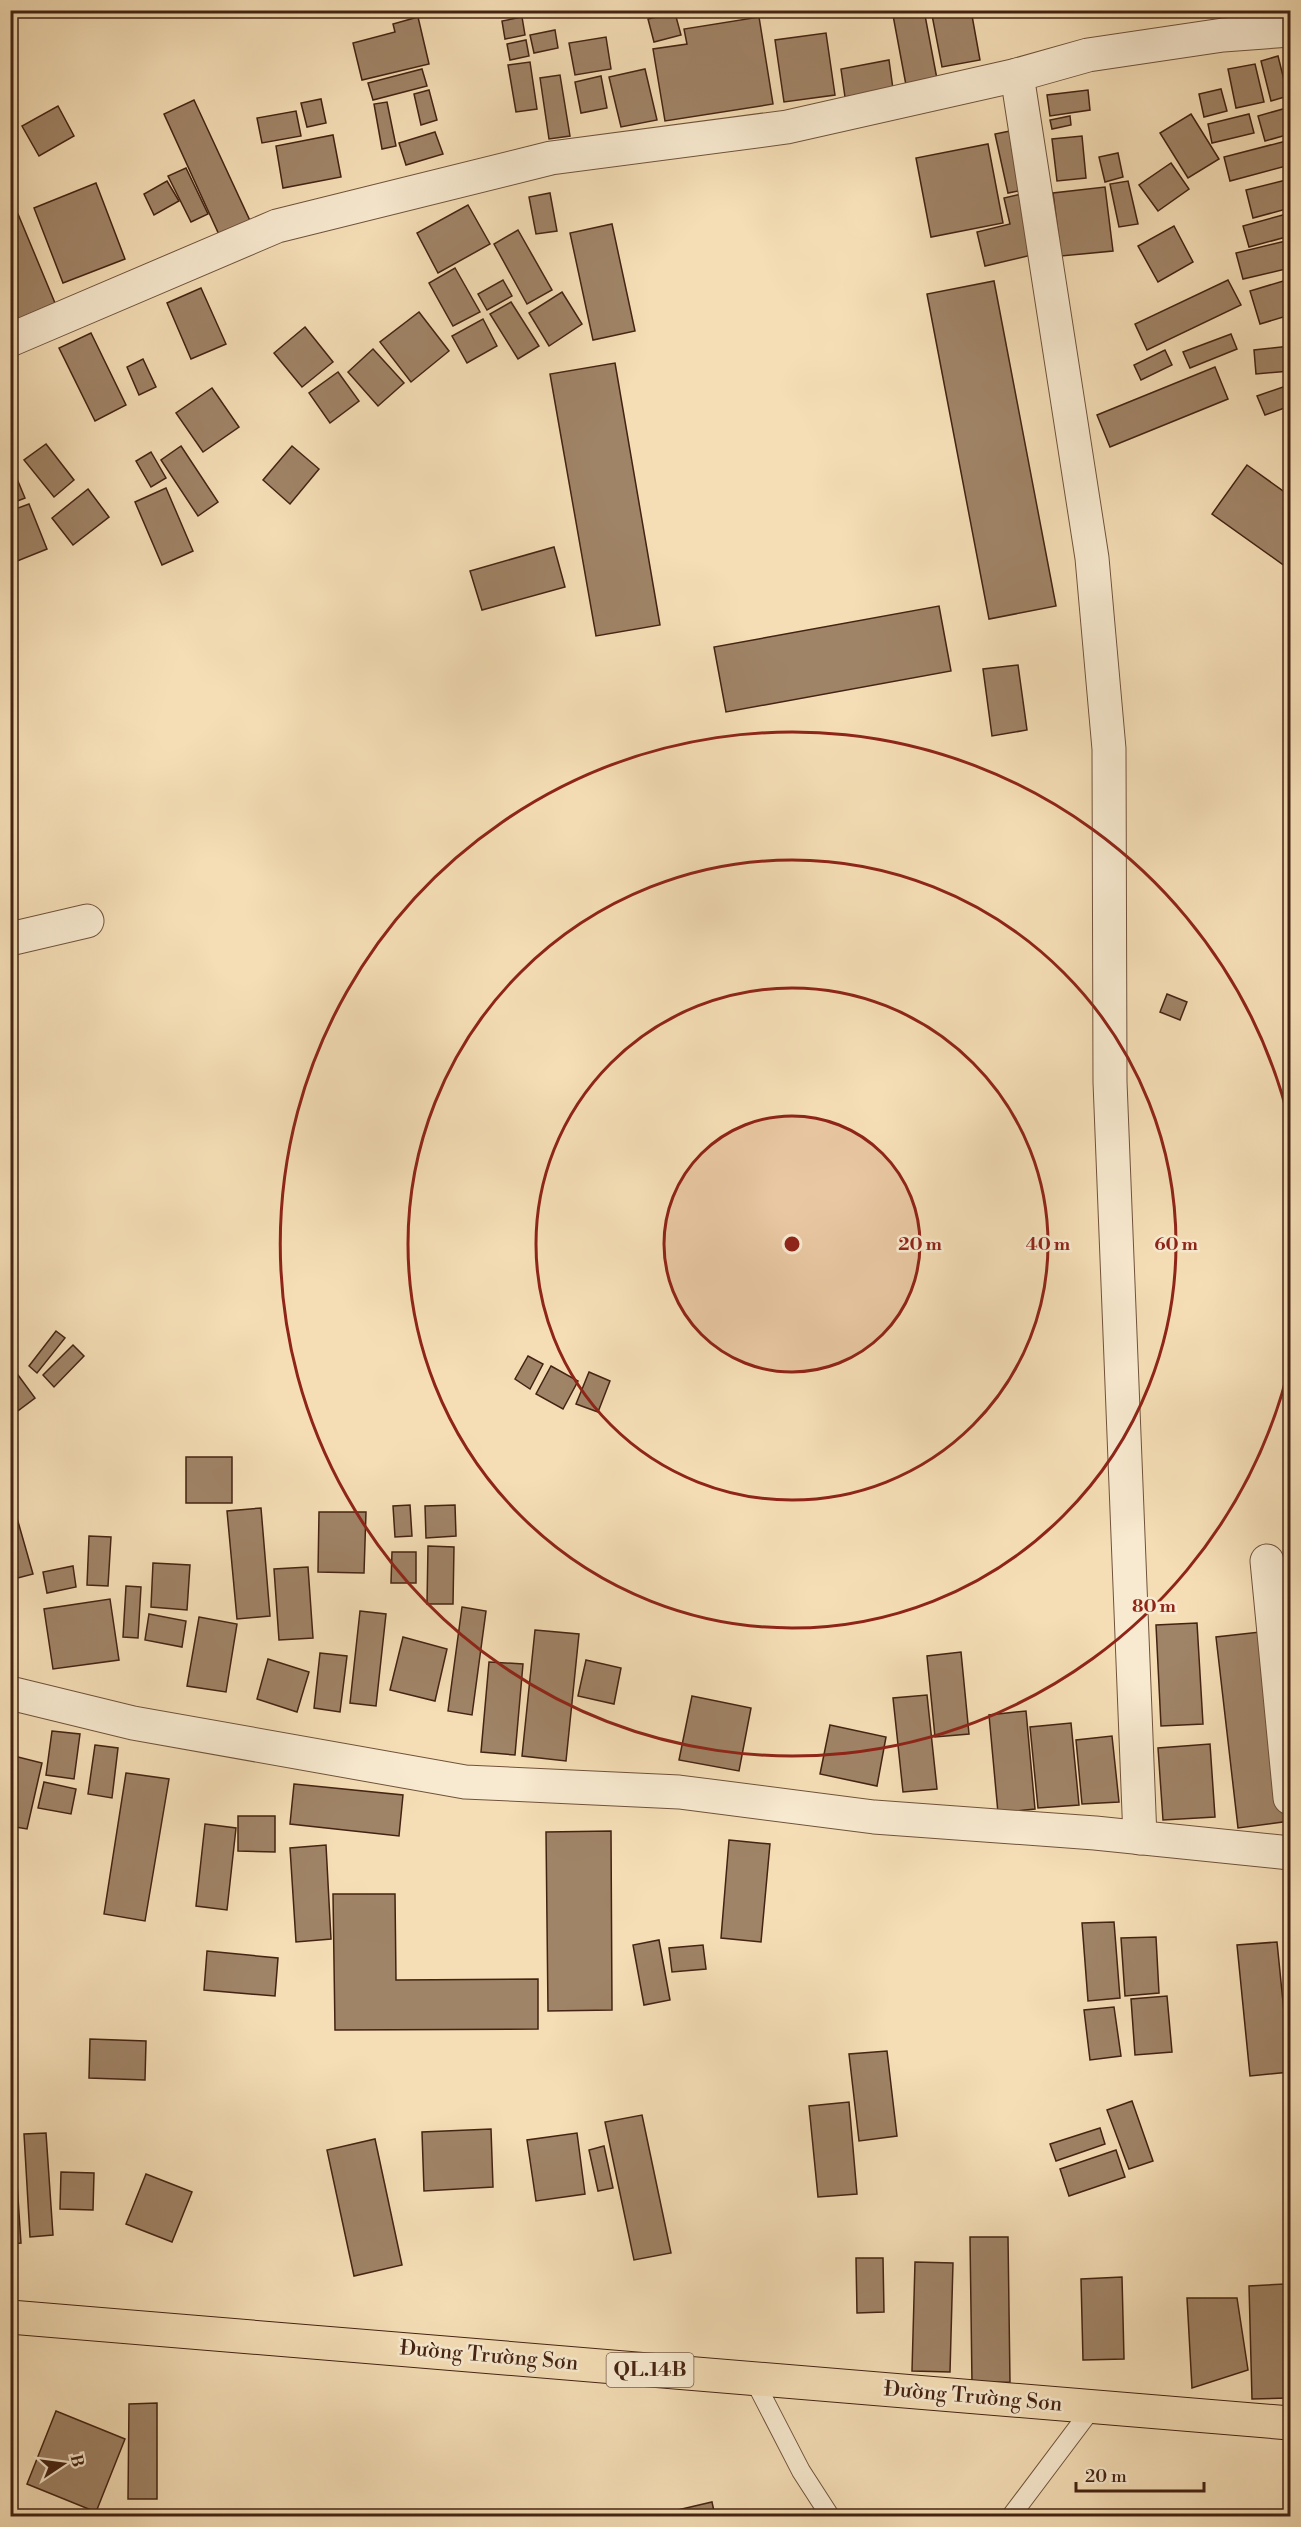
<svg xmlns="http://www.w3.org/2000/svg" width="1301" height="2527" font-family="'Libre Bodoni',serif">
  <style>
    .building { fill: #a08467; stroke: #442312; stroke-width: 1.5 }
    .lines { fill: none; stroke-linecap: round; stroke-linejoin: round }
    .service-casing { stroke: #70523b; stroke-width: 20 }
    .minor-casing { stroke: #70523b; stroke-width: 35 }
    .trunk-casing { stroke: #442312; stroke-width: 35 }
    .service { stroke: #f8ead0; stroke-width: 18 }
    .minor { stroke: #f8ead0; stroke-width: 33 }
    .trunk { stroke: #f5deb6; stroke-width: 33 }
    .ring { fill: none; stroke: #8f2418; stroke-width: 3 }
    .labels { text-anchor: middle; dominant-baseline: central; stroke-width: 5; stroke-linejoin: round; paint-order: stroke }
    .shield { fill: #f8ead0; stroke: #7a5f4b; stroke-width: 1.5 }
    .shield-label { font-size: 20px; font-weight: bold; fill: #442312 }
    .street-label { font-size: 21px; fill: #442312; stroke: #f8ead0 }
    .centre { fill: #8f2418; stroke: #f8ead0; stroke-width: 3 }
    .ring-label { font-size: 18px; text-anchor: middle; font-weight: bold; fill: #8f2418; stroke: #f8ead0; stroke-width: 5; stroke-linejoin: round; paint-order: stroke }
  </style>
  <rect width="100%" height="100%" fill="#f5deb6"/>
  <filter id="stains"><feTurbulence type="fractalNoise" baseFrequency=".00333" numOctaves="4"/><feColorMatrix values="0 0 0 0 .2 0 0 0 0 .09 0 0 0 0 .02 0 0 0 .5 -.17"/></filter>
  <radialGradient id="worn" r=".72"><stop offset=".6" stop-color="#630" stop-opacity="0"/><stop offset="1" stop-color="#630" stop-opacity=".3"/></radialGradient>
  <g class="building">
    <polygon points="892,10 924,10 937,79 906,85"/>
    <polygon points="931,10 971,10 980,60 942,67"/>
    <polygon points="675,13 681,35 654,42 648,19"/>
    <polygon points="418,17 429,64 362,80 353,43 395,32 393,24"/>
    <polygon points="522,17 525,35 505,39 502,21"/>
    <polygon points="759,17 773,104 665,121 653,49 687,44 684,29"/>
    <polygon points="555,30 558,48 534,53 530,35"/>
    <polygon points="826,33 835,95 784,102 775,40"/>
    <polygon points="606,37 611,69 575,75 569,43"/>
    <polygon points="526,40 529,56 510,60 507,44"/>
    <polygon points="1278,56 1288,96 1271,101 1261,61"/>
    <polygon points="889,60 893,89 845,97 841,69"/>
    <polygon points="530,62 537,109 516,112 508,65"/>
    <polygon points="1255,64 1264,102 1236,108 1228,69"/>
    <polygon points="422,69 427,86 373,100 368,83"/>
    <polygon points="645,69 657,120 621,127 609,77"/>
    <polygon points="560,75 570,136 549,139 540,78"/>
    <polygon points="601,76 607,108 581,113 575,82"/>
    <polygon points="1221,89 1227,111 1204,117 1199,94"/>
    <polygon points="429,90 437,120 421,125 414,94"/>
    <polygon points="1088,90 1090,110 1050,116 1047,95"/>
    <polygon points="321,99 326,123 307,127 301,103"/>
    <polygon points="194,100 252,225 221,239 164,114"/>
    <polygon points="387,102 396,146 382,149 374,104"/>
    <polygon points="58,106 74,136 39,156 22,126"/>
    <polygon points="1290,107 1290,134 1265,141 1258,116"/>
    <polygon points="296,111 301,136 262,143 257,118"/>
    <polygon points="1191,114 1219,159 1188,178 1160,133"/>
    <polygon points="1249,114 1254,133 1212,143 1208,124"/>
    <polygon points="1070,116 1071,125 1052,129 1050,120"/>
    <polygon points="1015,130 1028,189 1008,193 995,134"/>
    <polygon points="435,132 443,154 406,165 399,143"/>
    <polygon points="333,135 341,177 283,188 276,146"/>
    <polygon points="1082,136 1086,178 1057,181 1052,139"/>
    <polygon points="1290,140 1290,165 1230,181 1224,157"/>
    <polygon points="988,144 1003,223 931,237 916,158"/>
    <polygon points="1118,153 1123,177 1105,182 1099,157"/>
    <polygon points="1171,163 1189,189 1158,211 1139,185"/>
    <polygon points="186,168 208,214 191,222 168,176"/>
    <polygon points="1290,179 1290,208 1253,218 1246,190"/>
    <polygon points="167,181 179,201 154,215 144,194"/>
    <polygon points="1128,181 1138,224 1119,227 1110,184"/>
    <polygon points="96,183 125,259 63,283 34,208"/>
    <polygon points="1105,187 1113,251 1061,256 1053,193"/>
    <polygon points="550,193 557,231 536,234 529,197"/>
    <polygon points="1026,193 1040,253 985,266 977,232 1010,224 1004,198"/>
    <polygon points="468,205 490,244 438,273 417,233"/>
    <polygon points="1290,213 1290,236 1249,247 1243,226"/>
    <polygon points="18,214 55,303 16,320 10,308 10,218"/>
    <polygon points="612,224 635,331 593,340 570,233"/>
    <polygon points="1174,226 1193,262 1158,282 1138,246"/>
    <polygon points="518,230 552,290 527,304 494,244"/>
    <polygon points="1290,240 1290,268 1243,279 1236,253"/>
    <polygon points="455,268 480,312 453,326 429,283"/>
    <polygon points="1290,279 1290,315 1260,324 1250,291"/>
    <polygon points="503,280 512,296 487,310 478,294"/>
    <polygon points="1228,280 1241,305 1147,350 1135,324"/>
    <polygon points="994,281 1056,606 989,619 927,294"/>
    <polygon points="201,288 226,344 191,359 167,303"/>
    <polygon points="562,292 582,324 549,346 529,313"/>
    <polygon points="511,302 539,346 518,359 490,314"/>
    <polygon points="419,312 449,351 411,382 380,342"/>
    <polygon points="483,319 497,346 467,363 452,336"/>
    <polygon points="305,327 333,362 302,387 274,353"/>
    <polygon points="91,333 126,405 95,421 59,348"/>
    <polygon points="1231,334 1237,349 1190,368 1183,352"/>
    <polygon points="1290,346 1290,371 1256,374 1254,350"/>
    <polygon points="373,349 404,383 378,406 348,372"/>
    <polygon points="1165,350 1172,365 1141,380 1134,365"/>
    <polygon points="143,359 156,387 139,395 127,367"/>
    <polygon points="615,363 660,625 596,636 550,374"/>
    <polygon points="1215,367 1228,399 1110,447 1097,415"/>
    <polygon points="338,372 359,401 330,423 309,393"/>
    <polygon points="1286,386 1290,406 1265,415 1257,396"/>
    <polygon points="212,388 239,427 203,452 176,413"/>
    <polygon points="46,444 74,480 54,497 24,460"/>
    <polygon points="181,446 218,502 198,516 161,460"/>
    <polygon points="292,446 319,469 290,504 263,480"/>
    <polygon points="151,452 166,478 151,487 136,461"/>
    <polygon points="10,462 25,498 10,504"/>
    <polygon points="1247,465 1290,496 1289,569 1212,514"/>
    <polygon points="166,488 193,551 162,565 135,502"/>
    <polygon points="88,489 109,517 73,545 52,518"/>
    <polygon points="29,504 47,549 10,564 10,511"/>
    <polygon points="554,547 565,587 482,610 470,571"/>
    <polygon points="939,606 951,671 726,712 714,647"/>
    <polygon points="1018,665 1027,730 992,736 983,669"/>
    <polygon points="1167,994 1187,1002 1180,1020 1160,1012"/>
    <polygon points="56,1331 65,1338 37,1373 29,1366"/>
    <polygon points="73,1345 84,1356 54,1387 43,1375"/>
    <polygon points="528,1356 543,1364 530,1389 515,1379"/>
    <polygon points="551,1366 578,1381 563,1409 536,1394"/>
    <polygon points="589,1372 610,1381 598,1412 576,1404"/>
    <polygon points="18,1375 35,1398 11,1416 10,1380"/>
    <rect x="186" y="1457" width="46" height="46"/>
    <polygon points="410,1505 412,1536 395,1537 393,1506"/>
    <polygon points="455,1505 456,1536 426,1538 425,1506"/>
    <polygon points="261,1508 270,1616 237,1619 227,1511"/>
    <polygon points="319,1512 366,1512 364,1573 318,1572"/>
    <polygon points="17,1518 33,1574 10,1580 10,1520"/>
    <polygon points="89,1536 111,1537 108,1586 87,1585"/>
    <polygon points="428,1546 454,1547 453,1604 427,1604"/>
    <polygon points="392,1552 416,1552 416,1583 391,1583"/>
    <polygon points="153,1563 190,1565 187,1610 151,1607"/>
    <polygon points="73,1566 76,1587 47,1593 43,1572"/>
    <polygon points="308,1567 313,1638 279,1640 274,1569"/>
    <polygon points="126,1586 141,1587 138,1638 123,1637"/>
    <polygon points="110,1599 119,1660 53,1669 44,1609"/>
    <polygon points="462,1607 486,1611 472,1715 448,1711"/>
    <polygon points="360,1611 386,1614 376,1706 350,1703"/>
    <polygon points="149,1614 186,1621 182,1647 145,1640"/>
    <polygon points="199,1617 237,1624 226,1692 187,1686"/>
    <polygon points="1197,1623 1203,1724 1161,1726 1156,1625"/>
    <polygon points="535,1630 579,1634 566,1761 522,1756"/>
    <polygon points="1269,1631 1290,1821 1238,1828 1216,1637"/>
    <polygon points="403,1637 447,1649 435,1701 390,1690"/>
    <polygon points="961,1652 969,1734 935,1737 927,1656"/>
    <polygon points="320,1653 347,1656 340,1712 314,1708"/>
    <polygon points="268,1659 309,1672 297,1712 257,1699"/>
    <polygon points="586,1660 621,1668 614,1704 578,1696"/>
    <polygon points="489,1662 523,1664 515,1755 481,1752"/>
    <polygon points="927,1695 937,1789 903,1792 893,1698"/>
    <polygon points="692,1696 751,1708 739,1771 679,1760"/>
    <polygon points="1026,1711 1035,1809 998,1813 989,1715"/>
    <polygon points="1071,1723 1079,1805 1038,1808 1030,1727"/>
    <polygon points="830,1725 886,1737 877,1786 820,1774"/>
    <polygon points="52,1731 80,1734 74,1779 46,1775"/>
    <polygon points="1112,1736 1119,1802 1082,1804 1076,1740"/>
    <polygon points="1210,1744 1215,1817 1163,1820 1158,1748"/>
    <polygon points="95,1745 118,1748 112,1798 88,1794"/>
    <polygon points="14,1756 42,1763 27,1829 10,1826 10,1773"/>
    <polygon points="126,1773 169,1779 145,1921 104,1914"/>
    <polygon points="44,1782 76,1789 71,1814 38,1808"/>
    <polygon points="294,1784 403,1795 399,1836 290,1824"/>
    <polygon points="238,1816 275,1816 275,1852 238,1851"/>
    <polygon points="205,1824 236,1828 227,1910 196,1906"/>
    <polygon points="611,1831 612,2010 548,2011 546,1832"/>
    <polygon points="729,1840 770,1844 761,1942 721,1938"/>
    <polygon points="326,1845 331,1939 296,1942 290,1848"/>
    <polygon points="333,1894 395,1894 396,1980 538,1979 538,2029 335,2030"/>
    <polygon points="1114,1922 1120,1998 1088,2001 1082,1923"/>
    <polygon points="1156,1937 1159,1993 1125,1996 1121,1938"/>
    <polygon points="659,1940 670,2000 644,2005 633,1945"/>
    <polygon points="1277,1942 1290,2072 1250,2076 1237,1945"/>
    <polygon points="703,1945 706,1969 672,1972 669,1948"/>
    <polygon points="207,1951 278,1958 275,1996 204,1990"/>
    <polygon points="1167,1996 1172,2052 1135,2055 1131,1999"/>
    <polygon points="1114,2007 1121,2056 1090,2060 1084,2010"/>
    <polygon points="90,2039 146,2041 145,2080 89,2078"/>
    <polygon points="887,2051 897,2136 859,2141 849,2054"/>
    <polygon points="1132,2101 1153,2161 1129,2169 1107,2110"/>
    <polygon points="849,2102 857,2194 818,2197 809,2106"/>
    <polygon points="642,2115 671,2253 634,2260 605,2122"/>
    <polygon points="1100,2128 1105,2144 1056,2161 1050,2144"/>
    <polygon points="491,2129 493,2187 424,2191 422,2132"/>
    <polygon points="46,2133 53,2235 30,2237 24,2134"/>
    <polygon points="577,2133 585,2194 536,2201 527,2140"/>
    <polygon points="375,2139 402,2265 354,2276 327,2150"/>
    <polygon points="604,2146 613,2188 598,2191 589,2150"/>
    <polygon points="1116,2150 1125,2177 1069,2196 1060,2169"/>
    <polygon points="10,2168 16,2168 21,2243 10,2244"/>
    <polygon points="61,2172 94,2173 93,2210 60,2209"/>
    <polygon points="146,2174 192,2192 172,2242 126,2224"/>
    <polygon points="970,2237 1008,2237 1010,2382 972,2383"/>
    <polygon points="856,2258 883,2258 884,2312 857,2313"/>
    <polygon points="915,2262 953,2263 950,2372 912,2371"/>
    <polygon points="1122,2277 1124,2359 1083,2360 1081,2279"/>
    <polygon points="1285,2284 1288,2398 1252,2399 1249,2286"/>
    <polygon points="1187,2298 1237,2298 1248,2370 1192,2388"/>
    <polygon points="157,2403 157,2499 128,2499 129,2404"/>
    <polygon points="56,2411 125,2439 96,2512 27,2484"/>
    <polygon points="712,2502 715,2516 674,2516 673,2511"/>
  </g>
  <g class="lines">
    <defs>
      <g id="service">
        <polyline points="753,2378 801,2471 830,2516"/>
        <polyline points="1011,2516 1093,2407"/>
      </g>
      <g id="minor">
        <polyline points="1017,75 1092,558 1109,749 1110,1082 1140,1838"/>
        <polyline points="10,340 277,226 551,158 787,127 1017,75 1088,55 1223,35 1290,30"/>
        <polyline points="10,939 87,921"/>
        <polyline points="1267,1561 1290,1798"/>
        <polyline points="10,1693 133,1723 465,1782 679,1792 874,1817 1095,1833 1290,1853"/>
      </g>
      <polyline id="trunk" points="10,2317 1290,2423"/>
    </defs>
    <use href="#service" class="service-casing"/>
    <use href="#minor" class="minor-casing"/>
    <use href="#trunk" class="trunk-casing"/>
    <use href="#service" class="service"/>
    <use href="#minor" class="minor"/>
    <use href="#trunk" class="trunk"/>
  </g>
  <circle cx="792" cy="1244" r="128" fill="#8f2418" fill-opacity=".12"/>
  <g class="ring">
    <circle cx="792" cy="1244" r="128"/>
    <circle cx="792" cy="1244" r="256"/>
    <circle cx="792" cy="1244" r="384"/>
    <path d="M1290 1364A512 512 0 1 1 1290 1124"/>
  </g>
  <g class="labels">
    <rect class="shield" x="606.5" y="2353" width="87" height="34" rx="4.5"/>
    <g class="shield-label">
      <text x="650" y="2370">QL.14B</text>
    </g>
    <g class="street-label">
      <text transform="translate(489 2356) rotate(5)">Đường Trường Sơn</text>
      <text transform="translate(973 2397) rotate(5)">Đường Trường Sơn</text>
    </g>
  </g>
  <circle cx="792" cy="1244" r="9" class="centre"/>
  <g class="ring-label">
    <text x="920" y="1250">20 m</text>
    <text x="1048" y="1250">40 m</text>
    <text x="1176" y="1250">60 m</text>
    <text x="1154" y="1612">80 m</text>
  </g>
  <rect width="1301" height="2527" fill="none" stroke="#f5deb6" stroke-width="36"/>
  <rect x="12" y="12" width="1277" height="2503" fill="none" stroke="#442312" stroke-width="3"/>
  <rect x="18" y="18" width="1265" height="2491" fill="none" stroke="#442312" stroke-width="1.5"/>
  <g transform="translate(63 2464) rotate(77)" stroke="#f8ead0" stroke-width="4.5" paint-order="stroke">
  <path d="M0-4.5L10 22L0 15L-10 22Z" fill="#442312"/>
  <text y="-9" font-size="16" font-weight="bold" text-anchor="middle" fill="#442312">B</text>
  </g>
  <path d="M1076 2482v9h128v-9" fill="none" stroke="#442312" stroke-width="3"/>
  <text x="1085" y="2482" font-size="18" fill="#442312" stroke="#f8ead0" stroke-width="4.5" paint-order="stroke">20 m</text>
  <rect width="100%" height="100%" filter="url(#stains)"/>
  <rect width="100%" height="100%" fill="url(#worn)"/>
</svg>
